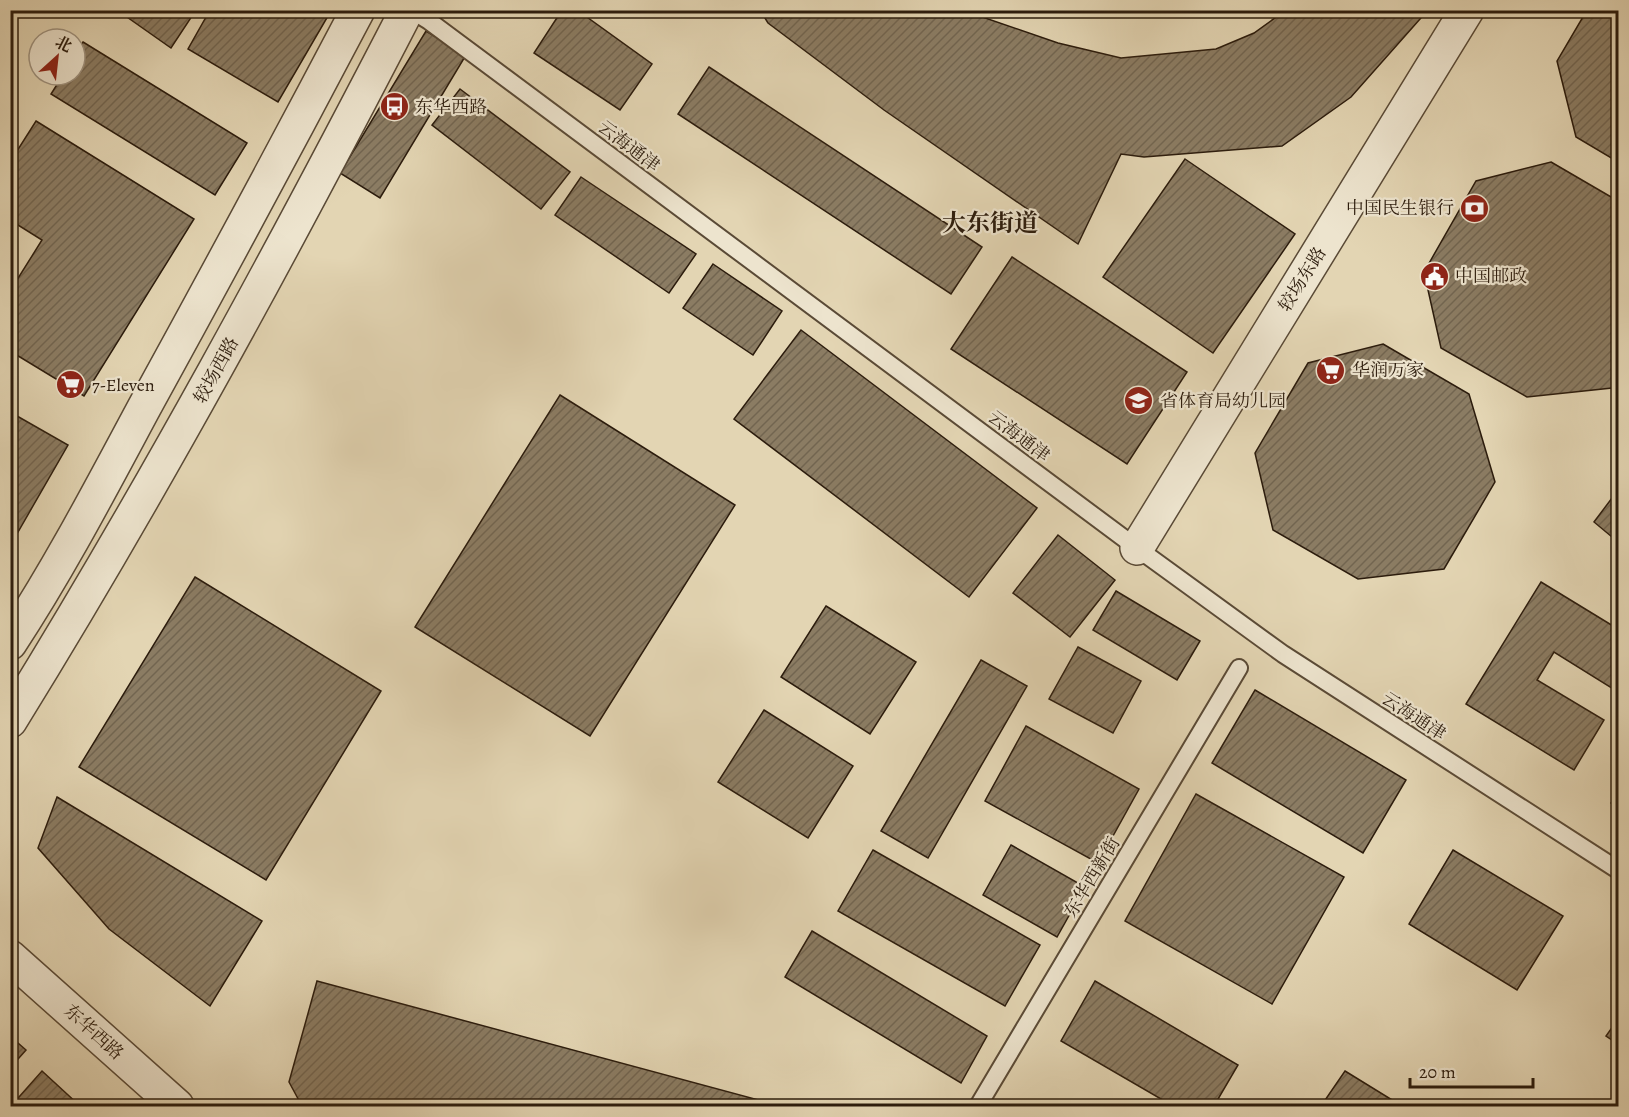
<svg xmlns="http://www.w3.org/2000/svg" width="1629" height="1117" font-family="Alegreya,'Noto Serif SC',serif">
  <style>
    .building { fill: url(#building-hatch); stroke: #2c1c0d; stroke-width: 1.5 }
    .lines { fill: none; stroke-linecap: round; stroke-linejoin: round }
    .service-casing { stroke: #5a4a36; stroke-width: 20 }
    .minor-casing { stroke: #5a4a36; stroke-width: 36 }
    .tertiary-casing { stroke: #5a4a36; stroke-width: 36 }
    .service { stroke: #ede4ce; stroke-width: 16 }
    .minor { stroke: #ede4ce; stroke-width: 33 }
    .tertiary { stroke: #ede4ce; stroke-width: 33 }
    .labels { text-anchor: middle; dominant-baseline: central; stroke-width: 4.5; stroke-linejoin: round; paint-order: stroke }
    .poi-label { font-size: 18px; fill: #2c1c0d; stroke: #ede4ce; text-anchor: start }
    .street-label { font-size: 18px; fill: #2c1c0d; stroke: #ede4ce }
    .district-label { font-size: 24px; font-weight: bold; fill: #2c1c0d; stroke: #ede4ce }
  </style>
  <defs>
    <pattern id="building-hatch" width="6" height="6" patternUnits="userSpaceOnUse" patternTransform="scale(1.5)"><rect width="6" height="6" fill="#8b7c63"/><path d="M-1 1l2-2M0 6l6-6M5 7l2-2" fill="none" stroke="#726550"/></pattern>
  </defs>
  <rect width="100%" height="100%" fill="#e3d5b3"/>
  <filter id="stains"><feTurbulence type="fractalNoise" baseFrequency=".00333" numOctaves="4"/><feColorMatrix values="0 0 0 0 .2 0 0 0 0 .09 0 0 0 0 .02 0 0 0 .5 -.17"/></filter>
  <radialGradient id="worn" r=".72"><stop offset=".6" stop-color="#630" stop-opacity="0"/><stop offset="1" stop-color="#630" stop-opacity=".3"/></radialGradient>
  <g class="building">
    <polygon points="117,10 196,10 171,48"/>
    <polygon points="210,10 318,10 328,16 278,102 188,49"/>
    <polygon points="562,10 577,10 652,64 620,110 534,53"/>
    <polygon points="760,10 962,10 1058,43 1121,58 1216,49 1254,33 1286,10 1428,10 1351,97 1282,146 1144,157 1121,154 1078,244 884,110 768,23"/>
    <polygon points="1587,10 1618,10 1618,162 1576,137 1557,61"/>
    <polygon points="426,31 466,55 380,198 340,173"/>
    <polygon points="83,42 247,143 215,195 51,94 63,75 75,75 75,56"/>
    <polygon points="709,67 982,247 951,294 678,114"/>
    <polygon points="460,89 570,172 541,209 432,125"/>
    <polygon points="36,121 194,219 84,396 10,351 10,291 42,240 10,220 10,162"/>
    <polygon points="1185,159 1295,234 1213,353 1103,277"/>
    <polygon points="1551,162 1618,201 1618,377 1612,388 1527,397 1441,348 1424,272 1476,181"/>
    <polygon points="581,177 696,254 669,293 555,215"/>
    <polygon points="1012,257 1187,372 1127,464 951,349"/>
    <polygon points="713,264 782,311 753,355 683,308"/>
    <polygon points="801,330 1037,508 969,597 734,419"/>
    <polygon points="1383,344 1469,394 1495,482 1444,569 1358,579 1273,530 1255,453 1308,363"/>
    <polygon points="560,395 735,505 590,736 415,627"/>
    <polygon points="10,412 68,445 10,546"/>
    <polygon points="1618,490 1618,542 1594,522"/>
    <polygon points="1058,535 1115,580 1070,637 1013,593"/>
    <polygon points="195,577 381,691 266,880 79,767"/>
    <polygon points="1541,582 1618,629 1618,692 1554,652 1537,680 1604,720 1574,770 1466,704"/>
    <polygon points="1116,591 1200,641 1177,680 1093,630"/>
    <polygon points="826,606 916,662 870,734 781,677"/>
    <polygon points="1078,647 1141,681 1113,733 1049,699"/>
    <polygon points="981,660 1027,686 928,858 881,831"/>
    <polygon points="1255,690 1406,780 1363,853 1212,763"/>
    <polygon points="764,710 853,766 808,838 718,782"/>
    <polygon points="1026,726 1139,789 1098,863 985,801"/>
    <polygon points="1618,791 1618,808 1611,803"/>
    <polygon points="1196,794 1344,877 1272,1004 1125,921"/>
    <polygon points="57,797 262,921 210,1006 109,929 38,848"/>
    <polygon points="1011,845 1085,887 1057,937 983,895"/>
    <polygon points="873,850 1040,945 1005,1006 838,911"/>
    <polygon points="1453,850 1563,916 1517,990 1409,924"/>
    <polygon points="812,931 987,1036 961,1083 785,977"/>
    <polygon points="317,981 781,1106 302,1106 289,1082"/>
    <polygon points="1095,981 1238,1065 1214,1106 1173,1106 1061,1041"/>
    <polygon points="1618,1019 1618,1044 1606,1036"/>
    <polygon points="10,1036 26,1050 10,1068"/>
    <polygon points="42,1071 80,1106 11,1106"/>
    <polygon points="1345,1071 1402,1106 1321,1106"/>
  </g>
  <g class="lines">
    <defs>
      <g id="service">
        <polyline points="411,10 429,21 1137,548 1283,654 1618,870"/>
        <polyline points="978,1106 1239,668"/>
      </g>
      <polyline id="minor" points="1137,548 1467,10"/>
      <g id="tertiary">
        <path d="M10 643C60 567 102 486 145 406 217 275 288 143 358 10"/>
        <path d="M10 721C153 490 282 252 407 10"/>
        <polyline points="10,957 177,1106"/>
      </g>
    </defs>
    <use href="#service" class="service-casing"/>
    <use href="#minor" class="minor-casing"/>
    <use href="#tertiary" class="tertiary-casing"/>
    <use href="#service" class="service"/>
    <use href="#minor" class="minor"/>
    <use href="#tertiary" class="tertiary"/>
  </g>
  <defs>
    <symbol id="bus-disc" viewBox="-11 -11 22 22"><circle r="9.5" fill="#8f2418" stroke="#ede4ce"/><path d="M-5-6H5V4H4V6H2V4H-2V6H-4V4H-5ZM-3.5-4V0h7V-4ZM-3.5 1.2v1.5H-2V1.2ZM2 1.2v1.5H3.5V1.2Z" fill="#fff"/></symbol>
    <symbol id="bank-disc" viewBox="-11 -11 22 22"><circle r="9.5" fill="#8f2418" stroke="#ede4ce"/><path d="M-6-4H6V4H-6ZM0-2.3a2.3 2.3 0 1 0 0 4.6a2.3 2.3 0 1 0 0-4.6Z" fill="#fff"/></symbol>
    <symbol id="civic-disc" viewBox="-11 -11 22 22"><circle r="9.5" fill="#8f2418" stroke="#ede4ce"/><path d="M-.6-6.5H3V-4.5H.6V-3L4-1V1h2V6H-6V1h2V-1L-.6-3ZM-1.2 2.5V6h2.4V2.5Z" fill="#fff"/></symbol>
    <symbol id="supermarket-disc" viewBox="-11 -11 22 22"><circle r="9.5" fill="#8f2418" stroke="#ede4ce"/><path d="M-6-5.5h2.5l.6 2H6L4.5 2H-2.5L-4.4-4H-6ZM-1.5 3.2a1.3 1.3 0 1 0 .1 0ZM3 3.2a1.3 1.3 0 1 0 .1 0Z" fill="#fff"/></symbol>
    <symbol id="school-disc" viewBox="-11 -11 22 22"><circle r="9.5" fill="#8f2418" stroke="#ede4ce"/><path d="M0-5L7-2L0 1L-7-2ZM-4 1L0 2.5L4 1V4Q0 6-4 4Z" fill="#fff"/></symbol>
  </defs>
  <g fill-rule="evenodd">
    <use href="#bus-disc" x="378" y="90" width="33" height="33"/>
    <use href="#bank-disc" x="1458" y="192" width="33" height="33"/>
    <use href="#civic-disc" x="1418" y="260" width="33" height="33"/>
    <use href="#supermarket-disc" x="1314" y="354" width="33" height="33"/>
    <use href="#supermarket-disc" x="54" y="368" width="33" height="33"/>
    <use href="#school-disc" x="1122" y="384" width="33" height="33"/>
  </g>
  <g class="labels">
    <g class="poi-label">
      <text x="415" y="107">东华西路</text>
      <text x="1454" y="208" text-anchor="end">中国民生银行</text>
      <text x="1455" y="276">中国邮政</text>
      <text x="1352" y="370">华润万家</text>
      <text x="92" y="385">7-Eleven</text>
      <text x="1160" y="401">省体育局幼儿园</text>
    </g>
    <g class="street-label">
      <text transform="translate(629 146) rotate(37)">云海通津</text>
      <text transform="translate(1302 279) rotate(-58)">较场东路</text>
      <text transform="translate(216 370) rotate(-61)">较场西路</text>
      <text transform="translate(1019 436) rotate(37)">云海通津</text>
      <text transform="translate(1414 716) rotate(33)">云海通津</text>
      <text transform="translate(1092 877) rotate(-59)">东华西新街</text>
      <text transform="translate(94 1032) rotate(42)">东华西路</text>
    </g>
    <g class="district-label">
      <text x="990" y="223">大东街道</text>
    </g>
  </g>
  <rect width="1629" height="1117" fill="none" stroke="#e3d5b3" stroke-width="36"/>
  <rect x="12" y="12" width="1605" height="1093" fill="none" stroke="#2c1c0d" stroke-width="3"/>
  <rect x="18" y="18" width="1593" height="1081" fill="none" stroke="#2c1c0d" stroke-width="1.5"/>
  <g transform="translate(57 57) rotate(27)"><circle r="28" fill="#ede4ce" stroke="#a09481" stroke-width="1.5"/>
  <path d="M0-4.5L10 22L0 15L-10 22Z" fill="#8f2418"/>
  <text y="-9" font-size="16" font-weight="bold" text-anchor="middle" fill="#2c1c0d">北</text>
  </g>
  <path d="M1410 1078v9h123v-9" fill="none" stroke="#2c1c0d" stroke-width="3"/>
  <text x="1419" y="1078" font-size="18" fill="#2c1c0d" stroke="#ede4ce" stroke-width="4.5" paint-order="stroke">20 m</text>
  <rect width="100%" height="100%" filter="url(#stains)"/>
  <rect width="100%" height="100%" fill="url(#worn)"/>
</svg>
